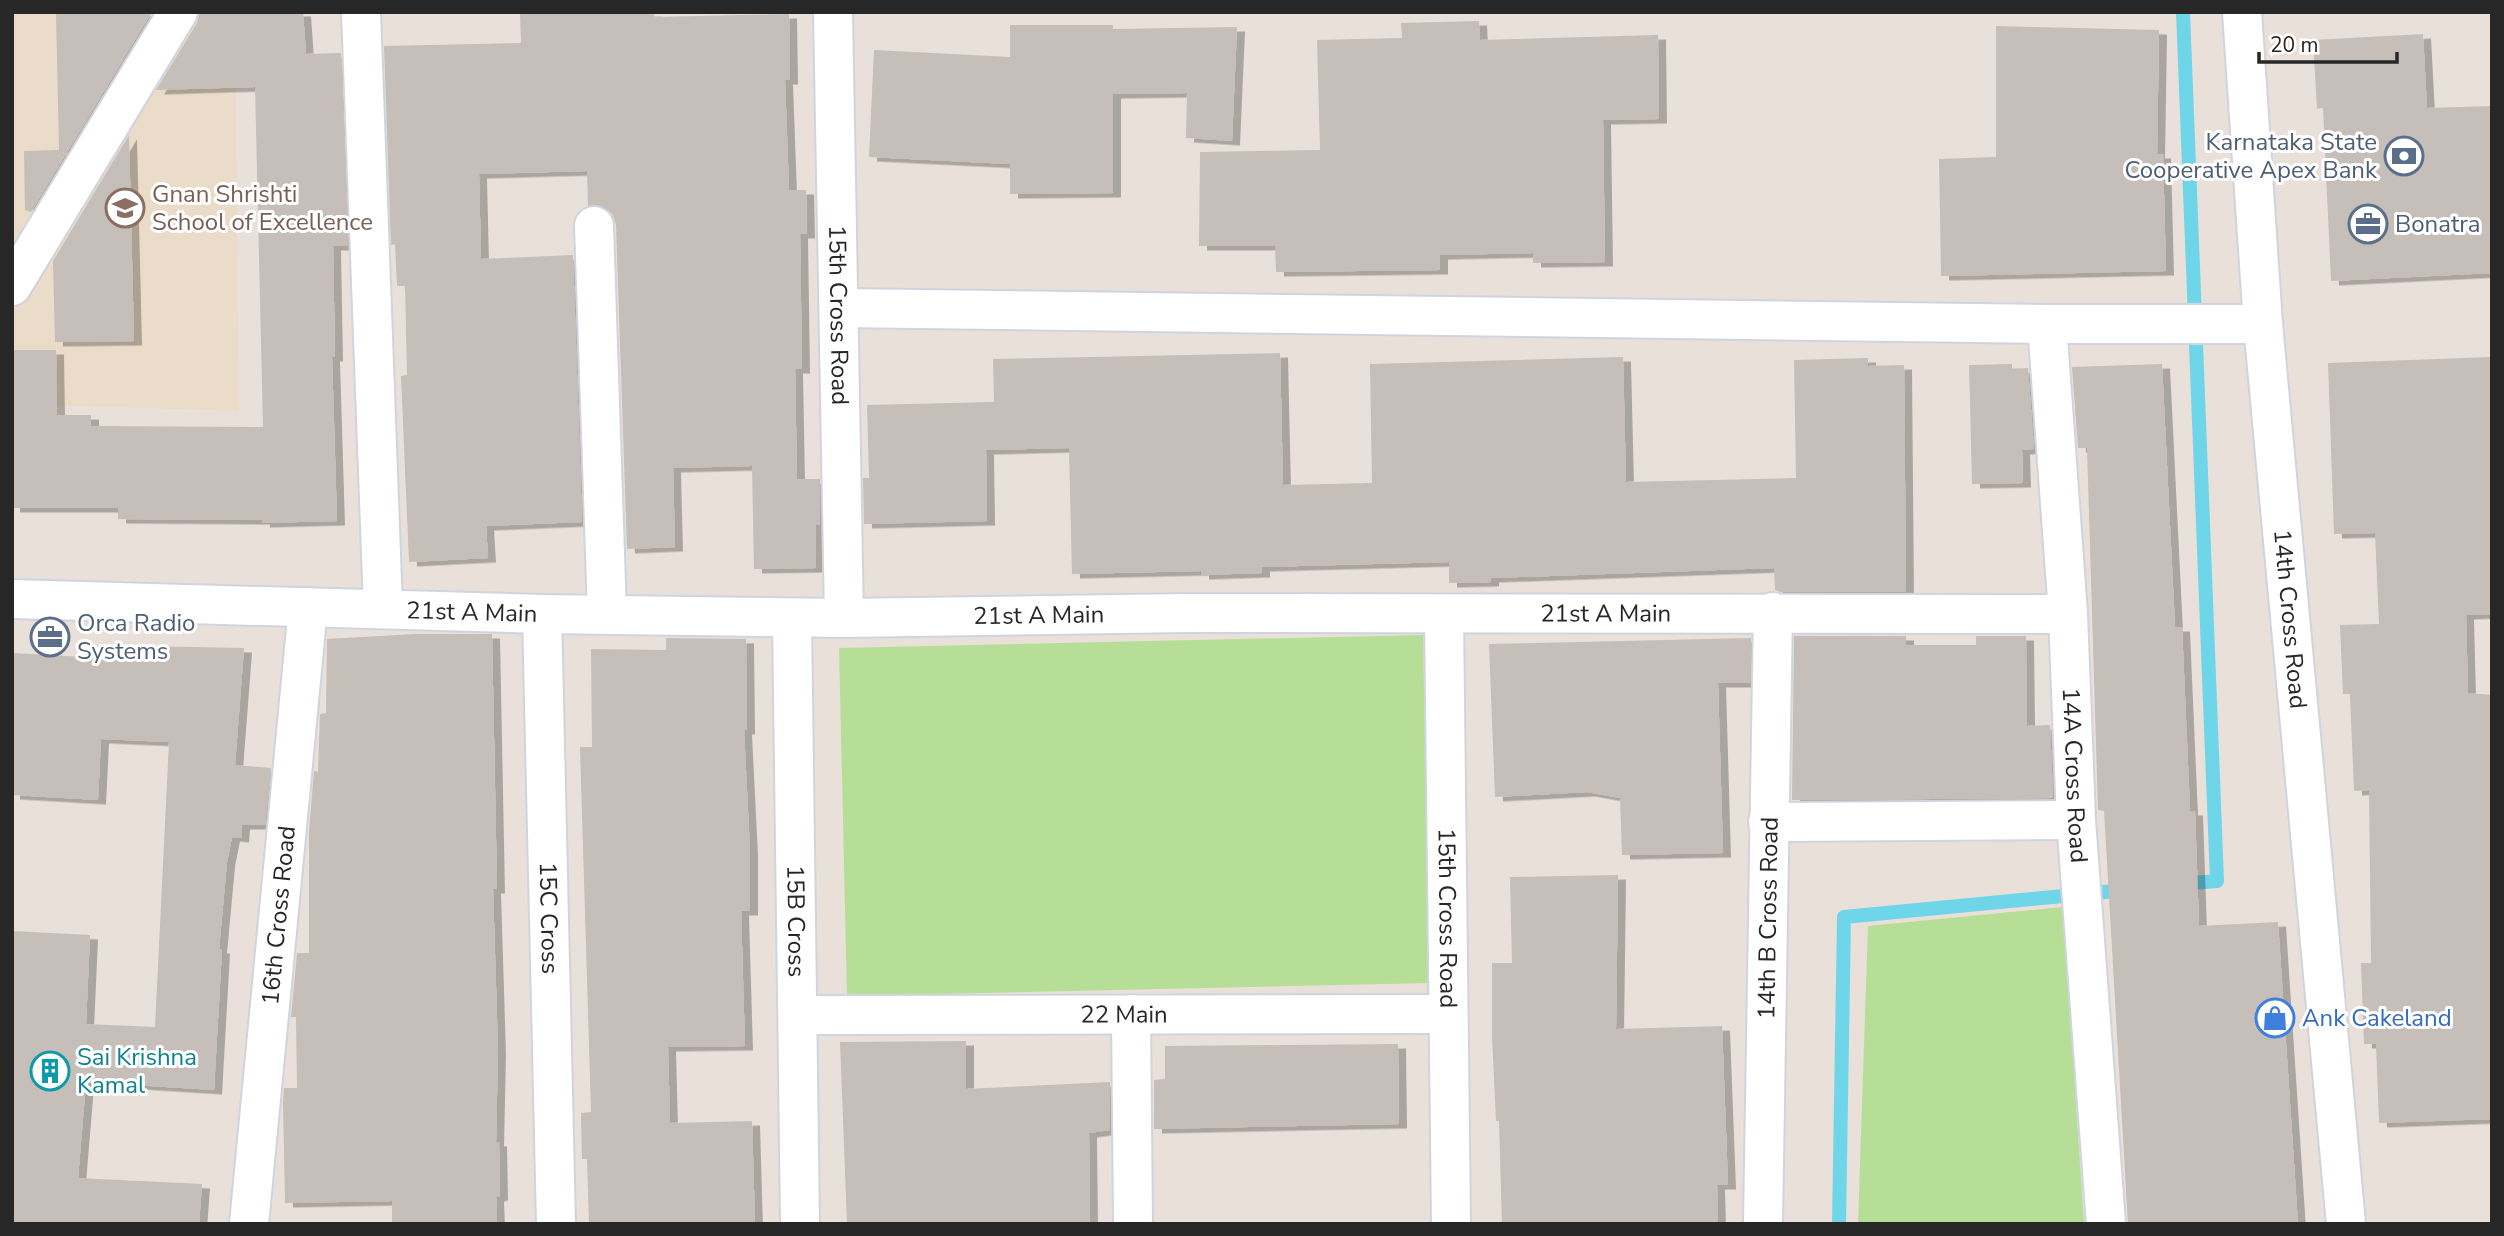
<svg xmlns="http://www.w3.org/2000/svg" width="2504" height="1236" font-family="'Nunito Sans',sans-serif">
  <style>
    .education { fill: #ebdcc9 }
    .green { fill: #b7de97 }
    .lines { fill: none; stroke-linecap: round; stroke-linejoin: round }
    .stream { stroke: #6fd5e8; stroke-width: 14 }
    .building { fill: #c5beb9; filter: url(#shadow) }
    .minor-casing { stroke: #cfd4e0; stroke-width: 42 }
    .minor { stroke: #fff; stroke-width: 38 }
    .labels { text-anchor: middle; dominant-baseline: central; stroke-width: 6; stroke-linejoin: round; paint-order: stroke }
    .service-label { font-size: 24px; fill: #4e5e75; stroke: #fff; text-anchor: start }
    .education-label { font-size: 24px; fill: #785e54; stroke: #fff; text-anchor: start }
    .street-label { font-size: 24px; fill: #272727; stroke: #fff }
    .shop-label { font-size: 24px; fill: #366cbe; stroke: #fff; text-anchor: start }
    .culture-label { font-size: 24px; fill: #0d838f; stroke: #fff; text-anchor: start }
  </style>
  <defs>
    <filter id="shadow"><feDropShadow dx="8" dy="4.5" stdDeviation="0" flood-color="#0004"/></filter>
  </defs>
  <rect width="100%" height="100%" fill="#e9e1d9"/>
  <polygon class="education" points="12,12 235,12 239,411 12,404"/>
  <g class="green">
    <polygon points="1423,635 1430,983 847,996 839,648"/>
    <polygon points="2063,907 2084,1224 1858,1224 1868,926"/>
  </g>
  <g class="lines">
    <g class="stream">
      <polyline points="2181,884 2217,881 2183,12"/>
      <polyline points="1839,1224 1844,917 2126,890"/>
    </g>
  </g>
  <g class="building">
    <polygon points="56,12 152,12 31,212 25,210 24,151 59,150"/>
    <polygon points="200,12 303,12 306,54 341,53 348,246 333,246 335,357 332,357 337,521 262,523 262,520 118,519 118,508 12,508 12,350 56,350 57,415 91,415 91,426 263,427 255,87 156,90 197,23"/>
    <polygon points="520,12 654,12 654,17 789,14 790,80 785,80 789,190 806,190 807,234 800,234 802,369 795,369 797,479 820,479 820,525 816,525 816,568 754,569 752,466 673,468 675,547 627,549 616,225 613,215 605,207 588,206 587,171 479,174 481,259 573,255 582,522 486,526 488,558 409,562 401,376 407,375 405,286 397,286 395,244 391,245 384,46 521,43"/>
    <polygon points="1479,21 1480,40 1658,35 1659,119 1603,120 1605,262 1533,263 1533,253 1440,255 1440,270 1276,272 1275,246 1199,246 1200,152 1320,150 1317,40 1402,38 1401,23"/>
    <polygon points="1010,25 1113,25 1113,29 1237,27 1232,141 1186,138 1187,93 1113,94 1113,193 1010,194 1010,164 869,157 874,50 1010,57"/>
    <polygon points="1996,26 2159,30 2157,154 2163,154 2166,271 1941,276 1939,159 1996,157"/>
    <polygon points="2423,34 2427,108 2492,106 2492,273 2331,281 2323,108 2317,109 2313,40"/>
    <polygon points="129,135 134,341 55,342 53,261"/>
    <polygon points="1280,353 1283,485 1372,483 1370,364 1623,357 1626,482 1796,478 1794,360 1868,358 1868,366 1904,365 1906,592 1780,592 1775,590 1774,568 1491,578 1491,582 1449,583 1449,562 1262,567 1262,573 1201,575 1201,571 1072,574 1069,448 986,450 987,521 864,524 863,478 869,478 867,405 994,402 993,359"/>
    <polygon points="2492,357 2492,614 2466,615 2468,693 2492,695 2492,1119 2379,1123 2376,1044 2364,1044 2361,963 2371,963 2369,790 2354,791 2350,694 2343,694 2340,625 2379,624 2375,533 2334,534 2328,363"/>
    <polygon points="2012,364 2012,369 2028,368 2034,449 2022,450 2023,483 1972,484 1969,365"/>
    <polygon points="2162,364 2175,627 2182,627 2190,811 2195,811 2199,926 2278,922 2298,1224 2128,1224 2104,811 2098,810 2087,448 2078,448 2072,367"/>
    <polygon points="414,634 492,634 497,889 493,889 498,1050 496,1142 499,1142 500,1196 496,1197 497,1224 392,1224 392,1201 285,1203 283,1103 284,1088 297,1088 296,1017 291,1017 297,953 309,953 309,831 314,771 318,772 320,714 326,713 327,639"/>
    <polygon points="1794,636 1906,636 1906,645 1976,645 1976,636 2026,636 2027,726 2050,725 2053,798 1792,800"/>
    <polygon points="666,638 746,639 747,730 744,730 750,851 750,911 741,911 745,1046 668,1047 670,1123 752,1121 755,1224 589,1224 587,1159 582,1159 581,1113 591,1112 580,747 592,747 591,649 666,650"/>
    <polygon points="1751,638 1750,683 1718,683 1723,853 1622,855 1620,798 1587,792 1495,797 1489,644"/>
    <polygon points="140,646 244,648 235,765 271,768 265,825 242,825 241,838 232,837 227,862 219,949 222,949 214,1090 86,1082 78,1178 202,1184 199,1224 12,1224 12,931 90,935 86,1024 155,1027 169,742 101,739 98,800 12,795 12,653 140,660"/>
    <polygon points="1618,875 1616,1029 1722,1026 1728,1185 1717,1185 1718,1224 1502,1224 1499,1121 1496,1121 1492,1036 1492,963 1512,963 1510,877"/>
    <polygon points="966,1041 966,1089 1110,1082 1110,1130 1089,1133 1090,1224 847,1224 840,1042"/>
    <polygon points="1398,1044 1399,1124 1154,1129 1154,1080 1165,1079 1165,1046"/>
  </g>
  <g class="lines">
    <defs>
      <g id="minor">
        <polyline points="361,12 383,608"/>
        <path id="s1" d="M833 12 844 618"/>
        <path id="s2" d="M2242 12 2263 324 2346 1224"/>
        <polyline points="594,226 607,614"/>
        <polyline points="12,286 178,12"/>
        <polyline points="839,308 2047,324 2263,324"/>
        <path id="s3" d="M2047 324 2068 614 2076 820 2106 1224"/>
        <path id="s4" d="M12 599 542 614 844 618 1187 613 2068 614"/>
        <path id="s5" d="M542 614 556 1224"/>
        <path id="s6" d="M1444 614 1451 1224"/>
        <path id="s7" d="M792 618 800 1224"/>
        <polyline points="1768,822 2076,820"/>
        <polyline points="1131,1014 1133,1224"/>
        <path id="s8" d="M798 1015 1448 1014"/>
        <path id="s9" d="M249 1224 308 607"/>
        <path id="s10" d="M1763 1224 1773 612"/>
      </g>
    </defs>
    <use href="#minor" class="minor-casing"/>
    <use href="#minor" class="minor"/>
  </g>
  <defs>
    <symbol id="bank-ring" viewBox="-11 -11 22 22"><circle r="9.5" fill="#fff" stroke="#5c6f8a" stroke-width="1.5"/><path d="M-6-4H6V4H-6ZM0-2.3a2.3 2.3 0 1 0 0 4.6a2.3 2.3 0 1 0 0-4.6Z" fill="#5c6f8a"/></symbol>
    <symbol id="school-ring" viewBox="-11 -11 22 22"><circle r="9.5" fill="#fff" stroke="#8d6e63" stroke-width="1.5"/><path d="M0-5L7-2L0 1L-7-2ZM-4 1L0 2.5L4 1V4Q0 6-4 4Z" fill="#8d6e63"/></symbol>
    <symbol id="office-ring" viewBox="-11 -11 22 22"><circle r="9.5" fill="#fff" stroke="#5c6f8a" stroke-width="1.5"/><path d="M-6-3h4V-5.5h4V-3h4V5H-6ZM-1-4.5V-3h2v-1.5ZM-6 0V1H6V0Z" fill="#5c6f8a"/></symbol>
    <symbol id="shop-ring" viewBox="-11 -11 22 22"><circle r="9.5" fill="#fff" stroke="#3f7fe0" stroke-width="1.5"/><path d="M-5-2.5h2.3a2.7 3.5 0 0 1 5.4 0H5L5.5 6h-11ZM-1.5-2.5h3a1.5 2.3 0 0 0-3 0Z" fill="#3f7fe0"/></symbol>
    <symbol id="building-ring" viewBox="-11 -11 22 22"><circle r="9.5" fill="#fff" stroke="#0f9aa8" stroke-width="1.5"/><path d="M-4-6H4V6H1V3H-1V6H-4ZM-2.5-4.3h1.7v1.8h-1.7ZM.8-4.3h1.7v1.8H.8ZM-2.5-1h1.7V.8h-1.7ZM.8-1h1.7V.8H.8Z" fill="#0f9aa8"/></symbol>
  </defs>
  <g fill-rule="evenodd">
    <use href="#bank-ring" x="2382" y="134" width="44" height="44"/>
    <use href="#school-ring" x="103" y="186" width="44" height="44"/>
    <use href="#office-ring" x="2346" y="202" width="44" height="44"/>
    <use href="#office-ring" x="28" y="615" width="44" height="44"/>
    <use href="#shop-ring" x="2253" y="996" width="44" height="44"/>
    <use href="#building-ring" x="28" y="1049" width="44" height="44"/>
  </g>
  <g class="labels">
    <g class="service-label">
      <text x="2377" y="142" text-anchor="end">Karnataka State<tspan x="2377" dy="28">Cooperative Apex Bank</tspan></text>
      <text x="2395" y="224">Bonatra</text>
      <text x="77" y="623">Orca Radio<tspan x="77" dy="28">Systems</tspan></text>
    </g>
    <g class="education-label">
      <text x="152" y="194">Gnan Shrishti<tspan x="152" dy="28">School of Excellence</tspan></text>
    </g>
    <g class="street-label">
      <text stroke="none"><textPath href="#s1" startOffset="303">15th Cross Road</textPath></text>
      <text stroke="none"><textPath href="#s4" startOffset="460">21st A Main</textPath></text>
      <text stroke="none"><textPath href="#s4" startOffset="1594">21st A Main</textPath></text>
      <text stroke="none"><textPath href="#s4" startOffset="1027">21st A Main</textPath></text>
      <text stroke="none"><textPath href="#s2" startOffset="609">14th Cross Road</textPath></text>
      <text stroke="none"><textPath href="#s3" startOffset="452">14A Cross Road</textPath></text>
      <text stroke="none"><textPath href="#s9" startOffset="310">16th Cross Road</textPath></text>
      <text stroke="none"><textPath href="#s10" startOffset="306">14th B Cross Road</textPath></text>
      <text stroke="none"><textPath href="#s5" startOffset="304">15C Cross</textPath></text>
      <text stroke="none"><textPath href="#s6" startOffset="304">15th Cross Road</textPath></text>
      <text stroke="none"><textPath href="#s7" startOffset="303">15B Cross</textPath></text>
      <text stroke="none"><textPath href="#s8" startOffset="326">22 Main</textPath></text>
    </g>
    <g class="shop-label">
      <text x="2302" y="1018">Ank Cakeland</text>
    </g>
    <g class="culture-label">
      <text x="77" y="1057">Sai Krishna<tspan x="77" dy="28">Kamal</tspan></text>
    </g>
  </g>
  <rect width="2504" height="1236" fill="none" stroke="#272727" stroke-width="28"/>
  <path d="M2259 52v10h138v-10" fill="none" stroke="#272727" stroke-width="3.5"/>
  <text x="2270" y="52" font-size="21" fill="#272727" stroke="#ffffff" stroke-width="5" paint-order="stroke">20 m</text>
</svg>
